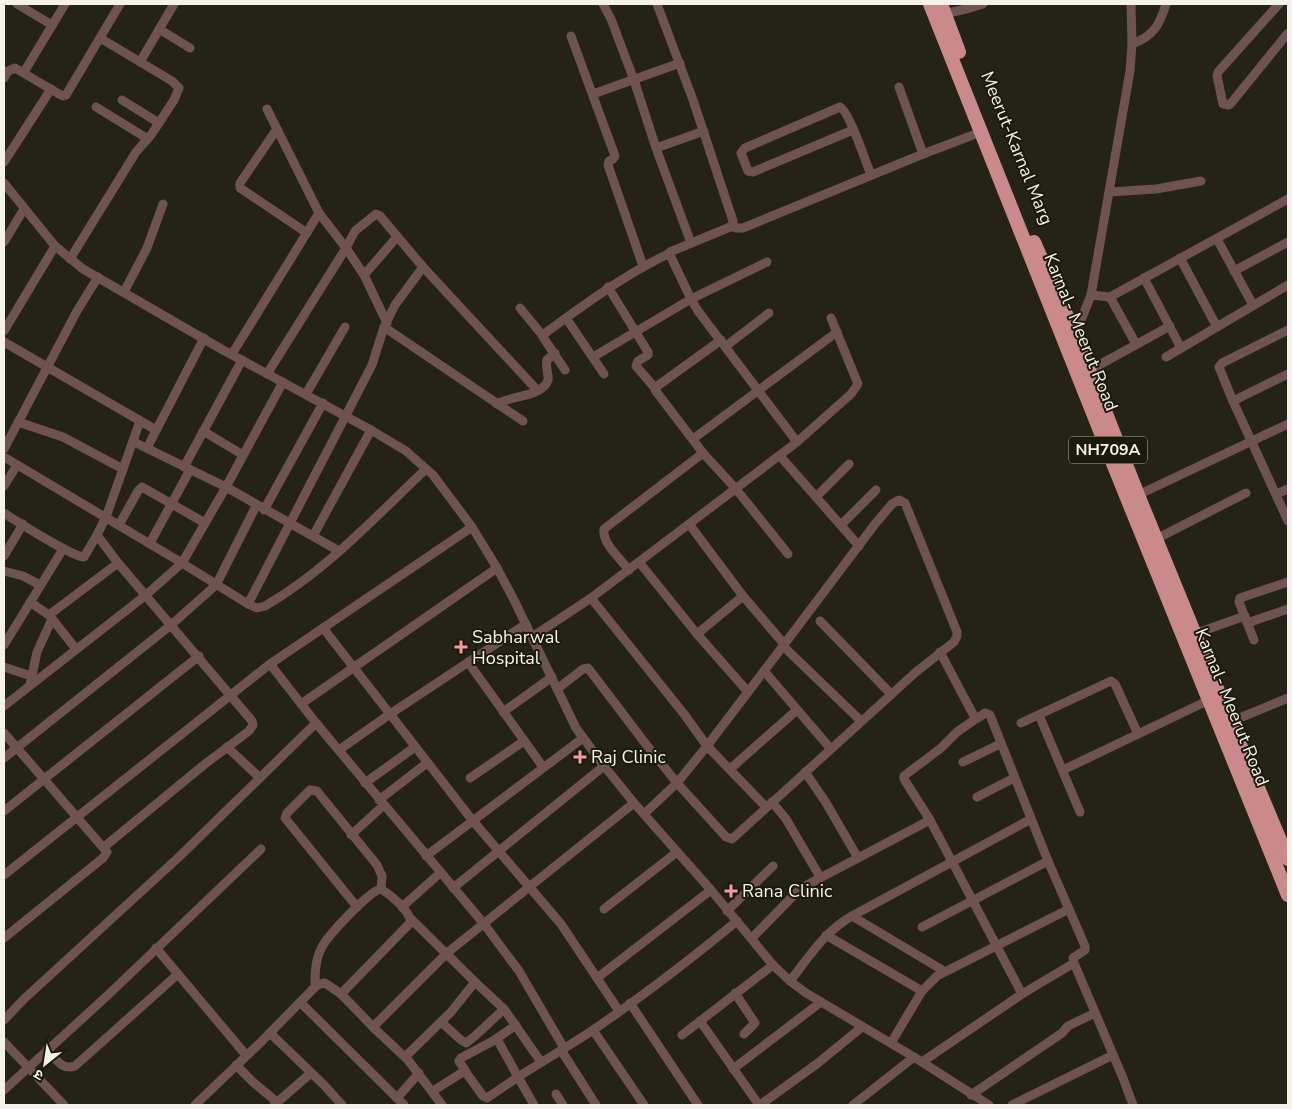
<svg xmlns="http://www.w3.org/2000/svg" width="1292" height="1109" font-family="'Nunito Sans','Noto Sans Devanagari',sans-serif">
  <style>
    .lines { fill: none; stroke-linecap: round; stroke-linejoin: round }
    .minor { stroke: #6f5252; stroke-width: 9 }
    .trunk { stroke: #ca8a8a; stroke-width: 14 }
    .poi-dot { fill: #f49b9f; stroke: #1c190e; stroke-width: 2 }
    .labels { text-anchor: middle; dominant-baseline: central; stroke-width: 4; stroke-linejoin: round; paint-order: stroke }
    .shield { fill: #1c190e; stroke: #b3b1a9; stroke-width: 1 }
    .shield-label { font-size: 16px; font-weight: bold; fill: #f4f2eb }
    .street-label { font-size: 18px; fill: #f4f2eb; stroke: #1c190e }
    .poi-label { font-size: 18px; fill: #f4f2eb; stroke: #1c190e; text-anchor: start }
  </style>
  <rect width="100%" height="100%" fill="#252217"/>
  <g class="lines">
    <g class="minor">
      <polyline points="17,4 52,25"/>
      <polyline points="603,4 611,19 634,80 656,148 691,243"/>
      <polyline points="657,4 693,100 733,221 733,224 730,227 670,252 670,255 691,299 698,311 797,442 689,524"/>
      <polyline points="1279,4 1218,72 1217,76 1223,104 1229,105 1232,102 1288,33"/>
      <polyline points="940,15 970,8 983,4"/>
      <polyline points="159,29 190,48"/>
      <polyline points="571,36 615,156 613,159 609,161 608,165 643,266"/>
      <path d="M1132 44C1154 36 1160 24 1166 4"/>
      <polyline points="140,62 174,4"/>
      <polyline points="24,72 65,4"/>
      <polyline points="4,78 8,71 15,68 59,94 63,96 66,95 120,4"/>
      <polyline points="899,87 923,154"/>
      <polyline points="593,94 680,63"/>
      <polyline points="122,100 159,123"/>
      <polyline points="96,107 148,139"/>
      <polyline points="267,109 319,213 346,248 364,275 387,323"/>
      <polyline points="277,129 240,183 240,188 307,233"/>
      <path d="M853 130 753 172 748 171 741 153 745 148 840 107C849 111 866 163 871 175"/>
      <polyline points="656,148 704,131"/>
      <polyline points="4,162 51,89"/>
      <polyline points="4,183 55,246 83,269 223,350 371,430 406,451 433,475 472,527 497,568 514,600 576,728 604,766 634,803 711,890 773,965 790,981 806,993 914,1057 989,1105"/>
      <polyline points="1110,192 1156,189 1201,181"/>
      <polyline points="733,224 735,228 743,228 923,154 981,132"/>
      <polyline points="1217,239 1253,305"/>
      <polyline points="4,242 24,209"/>
      <polyline points="1180,258 1217,327"/>
      <polyline points="70,259 136,152 151,135 174,100 179,88 172,81 100,38"/>
      <polyline points="1234,271 1288,242"/>
      <polyline points="364,275 397,237"/>
      <polyline points="1144,278 1181,348"/>
      <polyline points="608,287 648,352 648,355 638,361 636,366 655,388"/>
      <polyline points="124,292 147,248 163,204"/>
      <polyline points="1091,295 1110,297 1288,199"/>
      <polyline points="1110,297 1136,344"/>
      <polyline points="520,308 543,336"/>
      <polyline points="566,318 604,374"/>
      <polyline points="384,327 523,421"/>
      <polyline points="1288,330 1222,363 1219,367 1232,399 1288,521"/>
      <polyline points="4,331 55,246"/>
      <polyline points="1070,333 1078,328 1091,295 1130,71 1132,44 1131,4"/>
      <polyline points="721,340 656,387 655,390 703,453 736,489 788,554"/>
      <polyline points="4,342 156,430"/>
      <polyline points="726,346 769,313"/>
      <polyline points="232,354 319,213"/>
      <polyline points="593,357 691,299 767,262"/>
      <polyline points="1166,357 1288,285"/>
      <path d="M565 370 543 337 544 334C585 304 624 275 670 253"/>
      <polyline points="1090,370 1170,326"/>
      <polyline points="267,374 346,248 355,231 376,214 380,216 423,267 537,390"/>
      <polyline points="306,394 345,327"/>
      <polyline points="1233,401 1288,374"/>
      <path d="M497 404C508 396 543 397 548 380 549 374 545 367 547 360L555 353"/>
      <polyline points="18,422 63,437 123,469"/>
      <polyline points="203,431 243,455"/>
      <polyline points="693,439 837,332"/>
      <polyline points="134,442 226,487 339,551"/>
      <polyline points="797,442 851,394 858,384 831,318"/>
      <polyline points="147,448 204,338"/>
      <polyline points="4,449 77,311 98,277"/>
      <polyline points="780,456 859,546"/>
      <polyline points="4,457 182,563 226,487 283,382"/>
      <polyline points="184,467 242,360"/>
      <polyline points="4,486 17,465"/>
      <polyline points="1276,494 1288,489"/>
      <polyline points="1138,495 1288,424"/>
      <polyline points="816,497 849,464"/>
      <polyline points="264,510 323,403"/>
      <path d="M4 513C16 521 73 557 84 557L97 535 106 517 140 421"/>
      <polyline points="119,525 138,491 142,487 205,523"/>
      <polyline points="841,525 876,490"/>
      <polyline points="97,535 118,563"/>
      <polyline points="313,536 371,430"/>
      <polyline points="1156,539 1246,493"/>
      <polyline points="150,543 190,470"/>
      <polyline points="4,556 23,524"/>
      <polyline points="639,562 697,634"/>
      <path d="M629 570C621 559 602 544 604 529L703 453"/>
      <polyline points="4,571 23,576 40,585"/>
      <polyline points="591,598 684,714 707,746 783,646"/>
      <polyline points="30,602 49,615 76,649"/>
      <polyline points="248,604 372,365 384,327 395,305 423,267"/>
      <polyline points="49,615 118,563 252,721 253,725 249,731 205,764 104,847"/>
      <polyline points="820,621 891,694"/>
      <polyline points="1247,623 1288,609"/>
      <polyline points="323,628 390,714 526,624"/>
      <polyline points="1194,634 1245,616"/>
      <polyline points="532,637 591,598 689,524 743,596"/>
      <polyline points="1254,640 1239,602 1240,598 1288,582"/>
      <polyline points="4,645 63,549"/>
      <polyline points="940,652 975,718 978,718 985,713 990,715 1048,861 1085,946 1085,950 1073,958 1074,963 1123,1078 1133,1105"/>
      <polyline points="468,662 543,767"/>
      <polyline points="270,664 472,527"/>
      <polyline points="4,667 31,676"/>
      <polyline points="764,671 830,748"/>
      <polyline points="30,685 37,652 52,619"/>
      <polyline points="557,689 583,669 588,668 645,743 677,783 644,814"/>
      <polyline points="748,692 697,634 743,596 784,644"/>
      <polyline points="301,704 497,568"/>
      <path d="M4 706 146 595 182 563 248 604 257 608 265 606C326 571 375 517 426 469"/>
      <polyline points="503,712 552,677"/>
      <polyline points="1039,715 1080,812"/>
      <polyline points="1230,722 1288,698"/>
      <polyline points="1021,723 1111,681 1115,684 1138,734"/>
      <polyline points="4,733 107,852 103,858 4,938"/>
      <polyline points="227,747 260,778"/>
      <polyline points="339,750 390,714 473,821 561,924 619,1011"/>
      <polyline points="4,758 171,625 216,585 256,506"/>
      <polyline points="963,762 1000,744"/>
      <polyline points="730,769 797,710"/>
      <polyline points="1063,770 1209,700"/>
      <polyline points="805,772 825,801 858,858"/>
      <polyline points="470,778 524,741"/>
      <polyline points="365,783 415,747"/>
      <polyline points="977,797 1014,778"/>
      <polyline points="379,800 427,763"/>
      <polyline points="772,802 786,819 820,877"/>
      <polyline points="766,807 707,746 677,783 726,837 732,839 916,672 954,642 957,636 957,632 905,503 899,500 892,504 875,524 783,646 861,721"/>
      <polyline points="4,811 199,656"/>
      <polyline points="930,820 904,779 904,776 941,748 957,732 977,718"/>
      <polyline points="351,835 384,805"/>
      <polyline points="426,856 583,738"/>
      <polyline points="4,875 270,664 316,723"/>
      <polyline points="453,888 604,766"/>
      <polyline points="357,907 285,818 287,813 310,790 317,791 377,865 382,876 381,889"/>
      <polyline points="402,907 440,873"/>
      <polyline points="604,909 677,852"/>
      <polyline points="727,911 773,866"/>
      <polyline points="852,916 1031,819"/>
      <polyline points="922,927 1048,861"/>
      <polyline points="826,935 922,991"/>
      <polyline points="752,938 796,893 805,886 930,820 1022,994"/>
      <polyline points="156,948 246,1055"/>
      <polyline points="597,978 711,890"/>
      <path d="M790 981C809 957 825 931 852 916L944 971"/>
      <polyline points="475,982 504,1009 541,1062"/>
      <path d="M315 987C315 974 315 961 321 949 326 937 371 889 381 889 391 895 409 910 411 922L341 994"/>
      <polyline points="735,993 755,1023 744,1034"/>
      <polyline points="301,1003 404,1105"/>
      <polyline points="630,1003 698,1105"/>
      <polyline points="4,1020 24,999 180,856 316,723 484,924 519,971 564,1048"/>
      <polyline points="700,1021 759,1105"/>
      <polyline points="441,1022 461,1040 466,1043 475,1036 504,1009"/>
      <polyline points="373,1027 447,953 634,803"/>
      <polyline points="593,1030 644,1105"/>
      <polyline points="270,1033 324,1085 342,1105"/>
      <polyline points="682,1035 773,965"/>
      <path d="M497 1039 518 1077C543 1061 569 1046 593 1030 643 996 691 959 737 921"/>
      <polyline points="4,1042 64,1105"/>
      <polyline points="891,1043 922,991 937,976 1069,909"/>
      <path d="M47 1050C55 1058 62 1071 75 1066L178 974"/>
      <polyline points="561,1050 596,1105"/>
      <polyline points="405,1057 451,1012 475,982 411,919"/>
      <polyline points="922,1062 1022,994 1074,963"/>
      <polyline points="236,1065 254,1083 277,1102"/>
      <polyline points="733,1069 821,1002"/>
      <polyline points="466,1072 459,1061 461,1058 493,1041 516,1025"/>
      <polyline points="4,1090 108,995 261,849"/>
      <polyline points="433,1091 463,1072 467,1074 483,1096 487,1098 518,1077 534,1105"/>
      <polyline points="556,1094 563,1105"/>
      <polyline points="971,1095 1062,1033 1068,1026 1095,1013"/>
      <polyline points="397,1098 419,1073"/>
      <polyline points="195,1105 260,1043 315,987 320,984 325,983 341,994 376,1030 408,1060 442,1105"/>
      <polyline points="274,1105 311,1073"/>
      <polyline points="760,1105 818,1063 862,1027"/>
      <polyline points="853,1105 914,1057"/>
      <polyline points="1012,1105 1113,1055"/>
    </g>
    <g class="trunk">
      <polyline points="930,4 1112,461 1288,895"/>
      <polyline points="941,4 959,52"/>
      <polyline points="1034,242 1074,332 1138,495 1243,752 1288,859"/>
    </g>
  </g>
  <g class="poi-dot">
    <path d="M458.5 639.5h5v5h5v5h-5v5h-5v-5h-5v-5h5z"/>
    <path d="M577.5 749.5h5v5h5v5h-5v5h-5v-5h-5v-5h5z"/>
    <path d="M728.5 883.5h5v5h5v5h-5v5h-5v-5h-5v-5h5z"/>
  </g>
  <g class="labels">
    <rect class="shield" x="1069" y="436.5" width="78" height="27" rx="4"/>
    <g class="shield-label">
      <text x="1108" y="450">NH709A</text>
    </g>
    <g class="street-label">
      <text transform="translate(1017 148) rotate(68)">Meerut-Karnal Marg</text>
      <text transform="translate(1081 332) rotate(68)">Karnal- Meerut Road</text>
      <text transform="translate(1232 707) rotate(68)">Karnal- Meerut Road</text>
    </g>
    <g class="poi-label">
      <text x="472" y="637">Sabharwal<tspan x="472" dy="21">Hospital</tspan></text>
      <text x="591" y="757">Raj Clinic</text>
      <text x="742" y="891">Rana Clinic</text>
    </g>
  </g>
  <rect width="1292" height="1109" fill="none" stroke="#f4f2eb" stroke-width="10"/>
  <g transform="translate(45 1064) rotate(210)" stroke="#1c190e" stroke-width="4" paint-order="stroke">
  <path d="M0-4L9 19L0 12L-9 19Z" fill="#f4f2eb"/>
  <text y="-8" font-size="14" font-weight="bold" text-anchor="middle" fill="#f4f2eb">उ</text>
  </g>
</svg>
